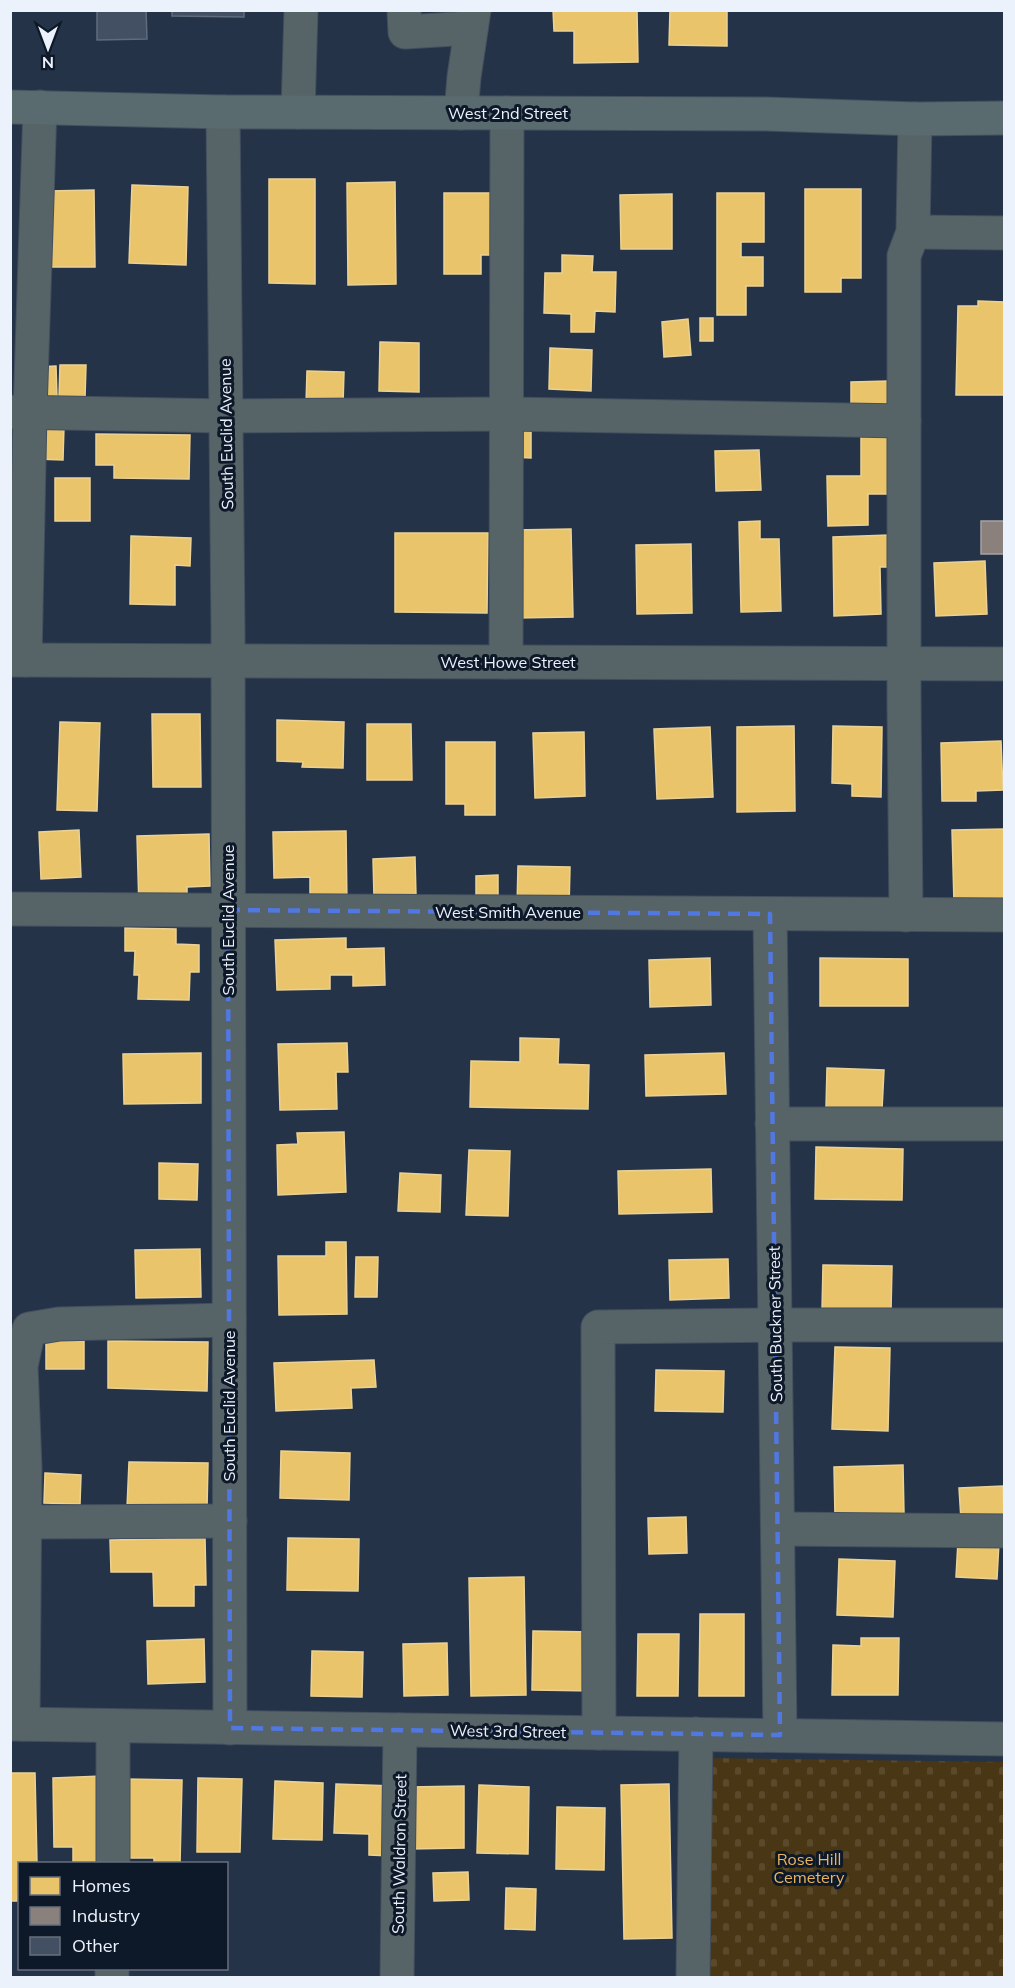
<svg xmlns="http://www.w3.org/2000/svg" width="1015" height="1988" font-family="Mulish,sans-serif">
  <style>
    .cemetery { fill: url(#cemetery-stones) }
    .homes { fill: #e9c46a; stroke: #ead296; stroke-width: 1.5 }
    .industry { fill: #8a817c; stroke: #a7a3a2; stroke-width: 1.5 }
    .building { fill: #434f62; stroke: #606c7e; stroke-width: 1.5 }
    .lines { fill: none; stroke-linecap: round; stroke-linejoin: round }
    .minor-casing { stroke: #434f5f; stroke-width: 35 }
    .major-casing { stroke: #434f5f; stroke-width: 35 }
    .minor { stroke: #576467; stroke-width: 33 }
    .major { stroke: #596b6f; stroke-width: 33 }
    .marked { fill: none; stroke: #5177e1; stroke-width: 4.5; stroke-dasharray: 12 8; stroke-linejoin: round }
    .labels { text-anchor: middle; dominant-baseline: central; stroke-width: 6; stroke-linejoin: round; paint-order: stroke }
    .street-label { font-size: 16px; fill: #ecf2fc; stroke: #0d1829 }
    .park-label { font-size: 16px; fill: #ecb65c; stroke: #0d1829 }
  </style>
  <defs>
    <pattern id="cemetery-stones" width="16" height="16" patternUnits="userSpaceOnUse" patternTransform="scale(1.5)"><rect width="16" height="16" fill="#483614"/><path d="M2 7V4a2 2 0 0 1 4 0v3zM10 15v-3a2 2 0 0 1 4 0v3z" fill="#5a4a2b"/></pattern>
  </defs>
  <rect width="100%" height="100%" fill="#253348"/>
  <polygon class="cemetery" points="701,1758 1004,1762 1004,1977 699,1978"/>
  <g class="homes">
    <polygon points="553,10 637,10 638,62 574,63 574,31 554,31"/>
    <polygon points="670,10 727,10 727,46 669,45"/>
    <polygon points="269,179 315,179 315,284 269,283"/>
    <polygon points="395,182 396,284 348,285 347,183"/>
    <polygon points="132,185 188,187 186,265 129,263"/>
    <polygon points="805,189 861,189 861,278 841,278 841,292 805,292"/>
    <polygon points="94,190 95,267 51,267 49,191"/>
    <polygon points="444,193 493,193 494,255 481,255 481,274 444,274"/>
    <polygon points="717,193 764,193 764,242 741,242 741,257 763,257 763,286 746,286 746,315 717,315"/>
    <polygon points="672,194 672,249 621,249 620,195"/>
    <polygon points="562,255 593,256 592,272 616,272 615,312 595,311 594,332 571,332 571,314 544,313 545,273 562,273"/>
    <polygon points="978,301 1004,302 1004,395 956,395 958,306 978,306"/>
    <rect x="700" y="318" width="13" height="23"/>
    <polygon points="688,319 691,355 664,357 662,322"/>
    <polygon points="380,342 419,343 419,392 379,391"/>
    <polygon points="550,348 592,350 591,391 549,389"/>
    <polygon points="60,365 86,365 85,398 59,397"/>
    <polygon points="56,366 57,397 35,397 35,367"/>
    <polygon points="307,371 344,372 343,405 306,404"/>
    <polygon points="889,381 890,406 851,406 851,382"/>
    <polygon points="38,425 64,426 63,460 36,459"/>
    <polygon points="512,426 531,426 531,458 512,457"/>
    <polygon points="96,434 190,435 189,479 114,478 114,465 96,465"/>
    <polygon points="861,434 889,434 890,494 868,494 868,525 828,526 827,476 861,476"/>
    <polygon points="759,450 761,490 716,491 715,451"/>
    <rect x="55" y="478" width="35" height="43"/>
    <polygon points="760,521 760,539 779,539 781,611 741,612 739,522"/>
    <polygon points="571,529 573,617 516,618 513,530"/>
    <polygon points="395,533 488,533 487,613 395,612"/>
    <polygon points="889,535 889,567 880,567 881,614 834,616 833,537"/>
    <polygon points="131,536 191,538 190,566 175,565 175,605 130,604"/>
    <polygon points="691,544 692,613 637,614 636,545"/>
    <polygon points="985,561 987,614 936,616 934,563"/>
    <polygon points="152,714 200,714 201,787 153,787"/>
    <polygon points="277,720 344,722 343,768 302,767 303,762 277,761"/>
    <polygon points="60,722 100,723 97,811 57,810"/>
    <polygon points="367,724 411,724 412,780 367,780"/>
    <polygon points="794,726 795,811 737,812 737,727"/>
    <polygon points="833,726 882,727 881,797 852,796 852,784 832,783"/>
    <polygon points="710,727 713,797 657,799 654,729"/>
    <polygon points="584,732 585,796 535,798 533,733"/>
    <polygon points="1001,741 1003,790 976,791 976,801 942,801 941,743"/>
    <polygon points="446,742 495,742 495,815 465,815 465,804 446,804"/>
    <polygon points="1004,829 1004,902 954,903 952,830"/>
    <polygon points="79,830 81,877 41,879 39,832"/>
    <polygon points="346,831 347,905 310,905 310,877 274,878 273,832"/>
    <polygon points="209,834 210,886 187,887 187,908 139,910 137,836"/>
    <polygon points="415,857 416,896 374,897 373,859"/>
    <polygon points="518,866 570,867 569,908 517,907"/>
    <polygon points="498,875 498,901 476,902 476,876"/>
    <polygon points="125,928 176,929 176,944 199,945 199,972 190,972 189,1000 138,999 139,975 134,975 135,951 125,951"/>
    <polygon points="346,938 346,949 384,948 385,985 353,986 353,975 330,975 330,989 277,990 275,940"/>
    <polygon points="710,958 711,1005 650,1007 649,960"/>
    <polygon points="820,958 908,959 908,1006 820,1006"/>
    <polygon points="520,1038 559,1039 558,1064 589,1065 588,1109 470,1107 471,1061 520,1062"/>
    <polygon points="347,1043 348,1072 336,1072 337,1109 280,1110 278,1044"/>
    <polygon points="201,1053 201,1103 124,1104 123,1054"/>
    <polygon points="724,1053 726,1094 646,1096 645,1055"/>
    <polygon points="827,1068 884,1070 882,1110 826,1108"/>
    <polygon points="344,1132 346,1192 278,1195 277,1145 298,1144 297,1133"/>
    <polygon points="816,1147 903,1149 902,1200 815,1199"/>
    <polygon points="469,1150 510,1151 508,1216 466,1215"/>
    <polygon points="159,1163 198,1164 197,1200 159,1199"/>
    <polygon points="711,1169 712,1212 619,1214 618,1171"/>
    <polygon points="400,1173 441,1175 440,1212 398,1211"/>
    <polygon points="326,1242 346,1242 347,1314 279,1315 278,1256 326,1256"/>
    <polygon points="200,1249 201,1297 136,1298 135,1250"/>
    <polygon points="356,1257 378,1257 377,1297 355,1297"/>
    <polygon points="728,1259 729,1298 670,1300 669,1260"/>
    <polygon points="823,1265 892,1266 891,1311 822,1310"/>
    <polygon points="46,1340 84,1341 84,1369 46,1369"/>
    <polygon points="108,1341 208,1342 207,1391 108,1388"/>
    <polygon points="835,1347 890,1348 888,1431 832,1429"/>
    <polygon points="374,1360 376,1387 351,1388 352,1408 276,1411 274,1363"/>
    <polygon points="656,1370 724,1371 723,1412 655,1411"/>
    <polygon points="281,1451 350,1453 349,1500 280,1498"/>
    <polygon points="129,1462 208,1463 207,1509 127,1508"/>
    <polygon points="903,1465 904,1514 835,1516 834,1467"/>
    <polygon points="45,1473 81,1475 80,1504 44,1503"/>
    <polygon points="1003,1486 1004,1518 961,1520 959,1488"/>
    <polygon points="686,1517 687,1553 649,1554 648,1518"/>
    <polygon points="205,1538 206,1585 194,1585 194,1606 154,1606 153,1572 111,1572 110,1540"/>
    <polygon points="288,1538 359,1539 358,1591 287,1590"/>
    <polygon points="958,1541 999,1542 997,1579 956,1577"/>
    <polygon points="839,1559 895,1561 893,1617 837,1615"/>
    <polygon points="524,1577 526,1695 471,1696 469,1578"/>
    <polygon points="700,1614 744,1614 744,1696 699,1696"/>
    <polygon points="533,1631 595,1632 594,1691 532,1690"/>
    <polygon points="638,1634 679,1634 678,1696 637,1696"/>
    <polygon points="861,1638 899,1638 898,1695 832,1695 833,1645 861,1646"/>
    <polygon points="204,1639 205,1682 148,1684 147,1641"/>
    <polygon points="447,1643 448,1695 404,1696 403,1644"/>
    <polygon points="312,1651 363,1652 362,1697 311,1696"/>
    <polygon points="10,1773 35,1773 37,1864 20,1864 17,1901 10,1901"/>
    <polygon points="102,1776 104,1864 73,1864 73,1847 54,1847 53,1778"/>
    <polygon points="198,1778 242,1779 240,1852 197,1852"/>
    <polygon points="125,1779 182,1780 180,1864 154,1864 154,1858 123,1858"/>
    <polygon points="275,1781 323,1783 322,1840 273,1839"/>
    <polygon points="336,1784 394,1786 391,1856 369,1855 369,1834 334,1833"/>
    <polygon points="669,1784 672,1938 624,1939 621,1785"/>
    <polygon points="479,1785 529,1787 528,1854 477,1853"/>
    <polygon points="464,1786 464,1848 410,1849 409,1787"/>
    <polygon points="557,1807 605,1808 604,1870 556,1869"/>
    <polygon points="468,1872 469,1900 434,1901 433,1873"/>
    <polygon points="506,1888 536,1889 535,1930 505,1929"/>
  </g>
  <rect class="industry" x="981" y="521" width="23" height="33"/>
  <g class="building">
    <polygon points="97,10 146,10 147,39 97,40"/>
    <polygon points="172,10 244,10 244,17 172,16"/>
  </g>
  <g class="lines">
    <defs>
      <g id="minor">
        <polyline points="404,10 405,32 471,28"/>
        <polyline points="223,112 228,631 230,1728"/>
        <polyline points="298,112 301,10"/>
        <polyline points="461,113 464,77 474,10"/>
        <polyline points="913,232 1004,233"/>
        <polyline points="10,412 226,416 506,414 904,421"/>
        <polyline points="10,660 1004,664"/>
        <polyline points="25,660 30,412 40,107"/>
        <polyline points="506,662 507,113"/>
        <polyline points="10,909 1004,915"/>
        <polyline points="770,914 780,1735"/>
        <polyline points="906,915 904,699 904,256 913,232 915,119"/>
        <polyline points="772,1124 1004,1124"/>
        <polyline points="25,1522 230,1521"/>
        <polyline points="778,1529 1004,1531"/>
        <polyline points="10,1724 1004,1739"/>
        <polyline points="23,1724 25,1468 21,1366 29,1329 59,1324 229,1320"/>
        <polyline points="599,1733 598,1327 775,1325 1004,1325"/>
        <polyline points="113,1864 113,1726"/>
        <polyline points="112,1978 112,1968"/>
        <polyline points="397,1978 400,1730"/>
        <polyline points="693,1978 696,1734"/>
      </g>
      <polyline id="major" points="10,107 223,112 766,114 915,119 1004,118"/>
    </defs>
    <use href="#minor" class="minor-casing"/>
    <use href="#major" class="major-casing"/>
    <use href="#minor" class="minor"/>
    <use href="#major" class="major"/>
  </g>
  <path class="marked" d="M228 910 770 914 780 1735 230 1728Z"/>
  <g class="labels">
    <g class="street-label">
      <text x="508" y="113">West 2nd Street</text>
      <text transform="translate(226 434) rotate(-91)">South Euclid Avenue</text>
      <text x="508" y="662">West Howe Street</text>
      <text x="508" y="912">West Smith Avenue</text>
      <text transform="translate(228 920) rotate(-90)">South Euclid Avenue</text>
      <text transform="translate(775 1324) rotate(-91)">South Buckner Street</text>
      <text transform="translate(229 1406) rotate(-90)">South Euclid Avenue</text>
      <text transform="translate(508 1731) rotate(1)">West 3rd Street</text>
      <text transform="translate(399 1854) rotate(-89)">South Waldron Street</text>
    </g>
    <g class="park-label">
      <text x="809" y="1859">Rose Hill<tspan x="809" dy="18">Cemetery</tspan></text>
    </g>
  </g>
  <rect width="1015" height="1988" fill="none" stroke="#ecf2fc" stroke-width="24"/>
  <rect x="18" y="1862" width="210" height="108" fill="#0d1829" stroke="#666f7d" stroke-width="1.5"/>
  <rect x="30" y="1877" width="30" height="18" fill="#e9c46a" stroke="#666f7d" stroke-width="1.5"/>
  <text x="72" y="1892" font-size="18" fill="#ecf2fc">Homes</text>
  <rect x="30" y="1907" width="30" height="18" fill="#8a817c" stroke="#666f7d" stroke-width="1.5"/>
  <text x="72" y="1922" font-size="18" fill="#ecf2fc">Industry</text>
  <rect x="30" y="1937" width="30" height="18" fill="#434f62" stroke="#666f7d" stroke-width="1.5"/>
  <text x="72" y="1952" font-size="18" fill="#ecf2fc">Other</text>
  <g transform="translate(48 48) rotate(180)" stroke="#0d1829" stroke-width="4.5" paint-order="stroke">
  <path d="M0-4.5L10 22L0 15L-10 22Z" fill="#ecf2fc"/>
  <text y="-9" font-size="16" font-weight="bold" text-anchor="middle" fill="#ecf2fc">N</text>
  </g>
</svg>
